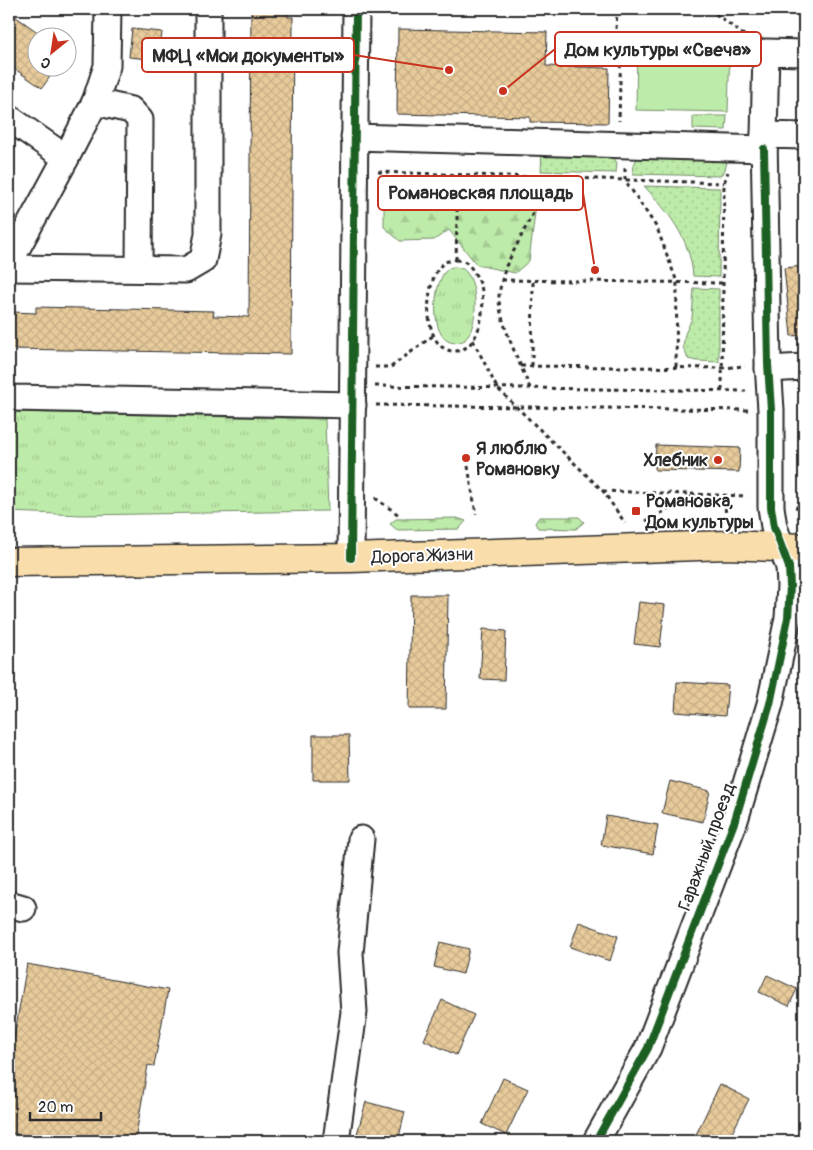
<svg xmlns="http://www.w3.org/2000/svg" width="813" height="1150" font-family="Pangolin,sans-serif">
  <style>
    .grass { fill: url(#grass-dots); stroke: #748b6a }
    .forest { fill: url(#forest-firs); stroke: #748b6a }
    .park { fill: url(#park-tufts); stroke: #748b6a }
    .pitch { fill: #bdeba9; stroke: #748b6a }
    .building { fill: url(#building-cross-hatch); stroke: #2b2b2b }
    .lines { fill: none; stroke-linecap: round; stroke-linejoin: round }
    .minor-casing { stroke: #2b2b2b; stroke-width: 29 }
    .major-casing { stroke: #2b2b2b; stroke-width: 31 }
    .path { stroke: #2b2b2b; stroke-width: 3; stroke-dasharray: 4 4; stroke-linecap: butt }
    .minor { stroke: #fff; stroke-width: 25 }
    .major { stroke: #f9deab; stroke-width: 28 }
    .cycleway-casing { stroke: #fff; stroke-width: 11 }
    .cycleway { stroke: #1b5e20; stroke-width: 8 }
    .poi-dot { fill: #c8321e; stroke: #fff; stroke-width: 2 }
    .labels { text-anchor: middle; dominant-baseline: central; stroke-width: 4; stroke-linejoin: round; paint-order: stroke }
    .poi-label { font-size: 18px; font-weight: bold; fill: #2b2b2b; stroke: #fff; text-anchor: start }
    .street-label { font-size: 18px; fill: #2b2b2b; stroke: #fff }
    .leader { fill: none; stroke: #c8321e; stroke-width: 2 }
    .callout-dot { fill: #c8321e; stroke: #fff; stroke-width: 2 }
    .callout { fill: #fff; stroke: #c8321e; stroke-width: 2 }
    .callout-label { font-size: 19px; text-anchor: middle; font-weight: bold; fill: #2b2b2b }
  </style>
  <defs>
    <pattern id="grass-dots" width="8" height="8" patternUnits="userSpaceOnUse" patternTransform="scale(1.25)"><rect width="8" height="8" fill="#bdeba9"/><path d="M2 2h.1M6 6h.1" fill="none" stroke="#a3ca92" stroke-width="1.8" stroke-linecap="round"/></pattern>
    <pattern id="forest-firs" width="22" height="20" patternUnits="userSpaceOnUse" patternTransform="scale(1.25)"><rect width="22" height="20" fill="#bdeba9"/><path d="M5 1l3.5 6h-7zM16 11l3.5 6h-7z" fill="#a3ca92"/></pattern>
    <pattern id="park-tufts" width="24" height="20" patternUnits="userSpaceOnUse" patternTransform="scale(1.25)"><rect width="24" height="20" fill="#bdeba9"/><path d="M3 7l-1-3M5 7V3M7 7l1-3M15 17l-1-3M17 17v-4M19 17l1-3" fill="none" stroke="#a3ca92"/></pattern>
    <pattern id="building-cross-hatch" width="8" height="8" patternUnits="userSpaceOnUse" patternTransform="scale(1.25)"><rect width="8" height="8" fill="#e8cb9b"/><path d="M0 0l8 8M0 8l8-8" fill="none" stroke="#c7ae86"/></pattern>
  </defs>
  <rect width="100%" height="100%" fill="#fff"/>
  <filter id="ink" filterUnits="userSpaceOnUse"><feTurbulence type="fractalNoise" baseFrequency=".02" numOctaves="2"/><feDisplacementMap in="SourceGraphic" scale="10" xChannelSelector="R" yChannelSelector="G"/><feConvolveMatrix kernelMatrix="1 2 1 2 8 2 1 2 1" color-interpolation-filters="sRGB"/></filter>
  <g filter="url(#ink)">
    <g class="grass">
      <polygon points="542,149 610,151 617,163 616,173 541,171"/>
      <polygon points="641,152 728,158 725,170 720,176 633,174 634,164"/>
      <path d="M644 186 720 188 719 277 693 276C690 238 669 213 644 186Z"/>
      <polygon points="694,288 719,289 719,362 697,361 688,359 683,347 685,334 692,318"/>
    </g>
    <g class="forest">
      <polygon points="392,177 445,179 464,190 477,182 520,187 536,205 529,261 515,273 477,265 449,230 434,240 400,241 384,227 384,184"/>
      <polygon points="539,517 579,517 584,522 576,529 538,528 535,523"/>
      <polygon points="457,518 466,521 459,529 397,530 390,524 396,519"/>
    </g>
    <g class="park">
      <path d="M456 267C457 267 462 269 463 269 478 280 477 315 471 330 469 334 467 337 465 340 428 358 430 281 448 269 450 267 453 267 456 267Z"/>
      <polygon points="9,412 325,419 328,511 82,515 9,512"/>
    </g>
    <g class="pitch">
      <polygon points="637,43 730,46 728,112 636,110"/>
      <polygon points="693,116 727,116 726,130 693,129"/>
    </g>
    <g class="building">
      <polygon points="251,9 288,9 288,17 293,17 291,354 11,349 12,312 36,313 36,307 214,311 213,316 249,317"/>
      <polygon points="9,12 46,38 38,38 38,68 56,68 42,88 9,65"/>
      <polygon points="132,29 162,32 159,60 129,57"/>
      <polygon points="398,29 547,32 546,66 609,68 608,123 530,122 530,117 397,114"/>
      <polygon points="804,266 804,335 791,336 784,268"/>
      <polygon points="656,445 740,448 739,472 655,470"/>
      <polygon points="411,595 448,595 446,709 409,709"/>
      <polygon points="639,602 665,605 660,647 634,644"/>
      <polygon points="483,629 506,631 504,680 480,679"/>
      <polygon points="677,682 728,685 725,716 675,712"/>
      <polygon points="313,735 349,735 350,780 313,780"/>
      <polygon points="670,781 710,791 703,822 662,813"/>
      <polygon points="606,816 658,825 653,854 601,845"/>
      <polygon points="579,922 618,936 610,961 570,947"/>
      <polygon points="440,942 469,949 463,974 434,967"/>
      <polygon points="27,964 168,990 154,1066 148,1065 135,1141 55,1141 9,1133 9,1054 11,1055"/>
      <polygon points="767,975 797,989 789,1006 759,992"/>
      <polygon points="442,1000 474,1015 456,1055 424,1040"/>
      <polygon points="503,1078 528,1089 506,1135 482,1124"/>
      <polygon points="720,1084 749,1099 728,1141 693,1141"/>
      <polygon points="366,1102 405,1112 398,1141 355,1141"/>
    </g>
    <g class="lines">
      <defs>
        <g id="minor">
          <polyline points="95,102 131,110 140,120 139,269"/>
          <polyline points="9,118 66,158"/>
          <polyline points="764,135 766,52 804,53"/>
          <polyline points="354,137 764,149"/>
          <polyline points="9,263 66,158 95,102 107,66 108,9"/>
          <polyline points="9,268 186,270 203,260 208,234 208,9"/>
          <polyline points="768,369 804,367"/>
          <polyline points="9,397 13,398 353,405"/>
          <polyline points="351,558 356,9"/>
          <polyline points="9,904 23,908"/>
          <polyline points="336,1141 354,1012 350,953 361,839"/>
          <polyline points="596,1141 648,1048 735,820 770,704 788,618 790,586 789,567 774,527 771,507 771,410 768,364 764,135 804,136"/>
        </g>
        <polyline id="major" points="9,562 351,558 727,545 804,548"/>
      </defs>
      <use href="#minor" class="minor-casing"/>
      <use href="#major" class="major-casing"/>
      <g class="path">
        <polyline points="617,9 616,29 621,43 619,121"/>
        <polyline points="709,9 748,38"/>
        <polyline points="625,168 625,180 657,228 677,282 676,367"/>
        <polyline points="378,172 724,183"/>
        <path d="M456 260C459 260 465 261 467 263 469 264 470 267 472 269 475 274 479 280 481 286 486 305 481 349 456 351 421 354 422 277 445 262 448 261 453 260 456 260Z"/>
        <polyline points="456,260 458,175"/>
        <polyline points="502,280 723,283"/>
        <polyline points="473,340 497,388 603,491 625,523"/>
        <polyline points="521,366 722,368 745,366"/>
        <polyline points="532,366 533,281"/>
        <polyline points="375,367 391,367 434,335"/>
        <polyline points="375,386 746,391"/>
        <path d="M530 388C521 365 498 320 499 296 500 286 503 276 506 266L551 178"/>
        <polyline points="722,390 724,183 728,172"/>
        <polyline points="376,405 748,410"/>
        <polyline points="468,466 476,514"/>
        <polyline points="603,491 747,496"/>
        <polyline points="375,498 399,515"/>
        <polyline points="795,507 804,508"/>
        <polyline points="725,520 726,496"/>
        <polyline points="646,521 696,495"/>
      </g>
      <use href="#minor" class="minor"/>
      <use href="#major" class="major"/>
      <defs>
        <g id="cycleway">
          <polyline points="351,558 356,9"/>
          <polyline points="596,1141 648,1048 735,820 770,704 788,618 790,586 789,567 774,527 771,507 771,410 768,364 764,149"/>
        </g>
      </defs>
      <use href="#cycleway" class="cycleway-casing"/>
      <use href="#cycleway" class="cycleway"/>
    </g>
  </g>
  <g class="poi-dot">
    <circle cx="466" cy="458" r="5"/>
    <circle cx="718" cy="460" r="5"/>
    <rect x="631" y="506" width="10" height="10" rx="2.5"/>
  </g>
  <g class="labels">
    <g class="poi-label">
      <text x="476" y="448">Я люблю<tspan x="476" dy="21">Романовку</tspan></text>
      <text x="708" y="460" text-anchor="end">Хлебник</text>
      <text x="646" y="501">Романовка,<tspan x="646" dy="21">Дом культуры</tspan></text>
    </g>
    <g class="street-label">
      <text transform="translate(422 556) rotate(-2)">Дорога Жизни</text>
      <text transform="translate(707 847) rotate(-70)">Гаражный проезд</text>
    </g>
  </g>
  <path class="leader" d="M503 91L555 49M449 70L354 55M595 270L583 193"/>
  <g class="callout-dot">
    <circle cx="503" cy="91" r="5"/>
    <circle cx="449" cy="70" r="5"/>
    <circle cx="595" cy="270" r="5"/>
  </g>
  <g class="callout">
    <rect x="555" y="32" width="206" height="34" rx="5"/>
    <rect x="142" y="38" width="212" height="34" rx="5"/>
    <rect x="378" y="176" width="205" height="34" rx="5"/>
  </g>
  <g class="callout-label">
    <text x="658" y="56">Дом культуры «Свеча»</text>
    <text x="248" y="62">МФЦ «Мои документы»</text>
    <text x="481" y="199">Романовская площадь</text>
  </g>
  <rect width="813" height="1150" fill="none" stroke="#fff" stroke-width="30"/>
  <rect x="15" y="15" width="783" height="1120" fill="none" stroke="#2b2b2b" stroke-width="2" filter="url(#ink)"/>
  <g transform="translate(52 52) rotate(210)"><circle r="24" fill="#ffffff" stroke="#aaaaaa"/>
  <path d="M0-4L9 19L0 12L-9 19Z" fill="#c8321e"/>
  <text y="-8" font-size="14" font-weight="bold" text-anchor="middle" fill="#2b2b2b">С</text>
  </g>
  <path d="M30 1112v8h71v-8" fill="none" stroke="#2b2b2b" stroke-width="2.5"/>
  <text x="38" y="1112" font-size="15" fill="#2b2b2b" stroke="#ffffff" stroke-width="4" paint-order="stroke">20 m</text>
</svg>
